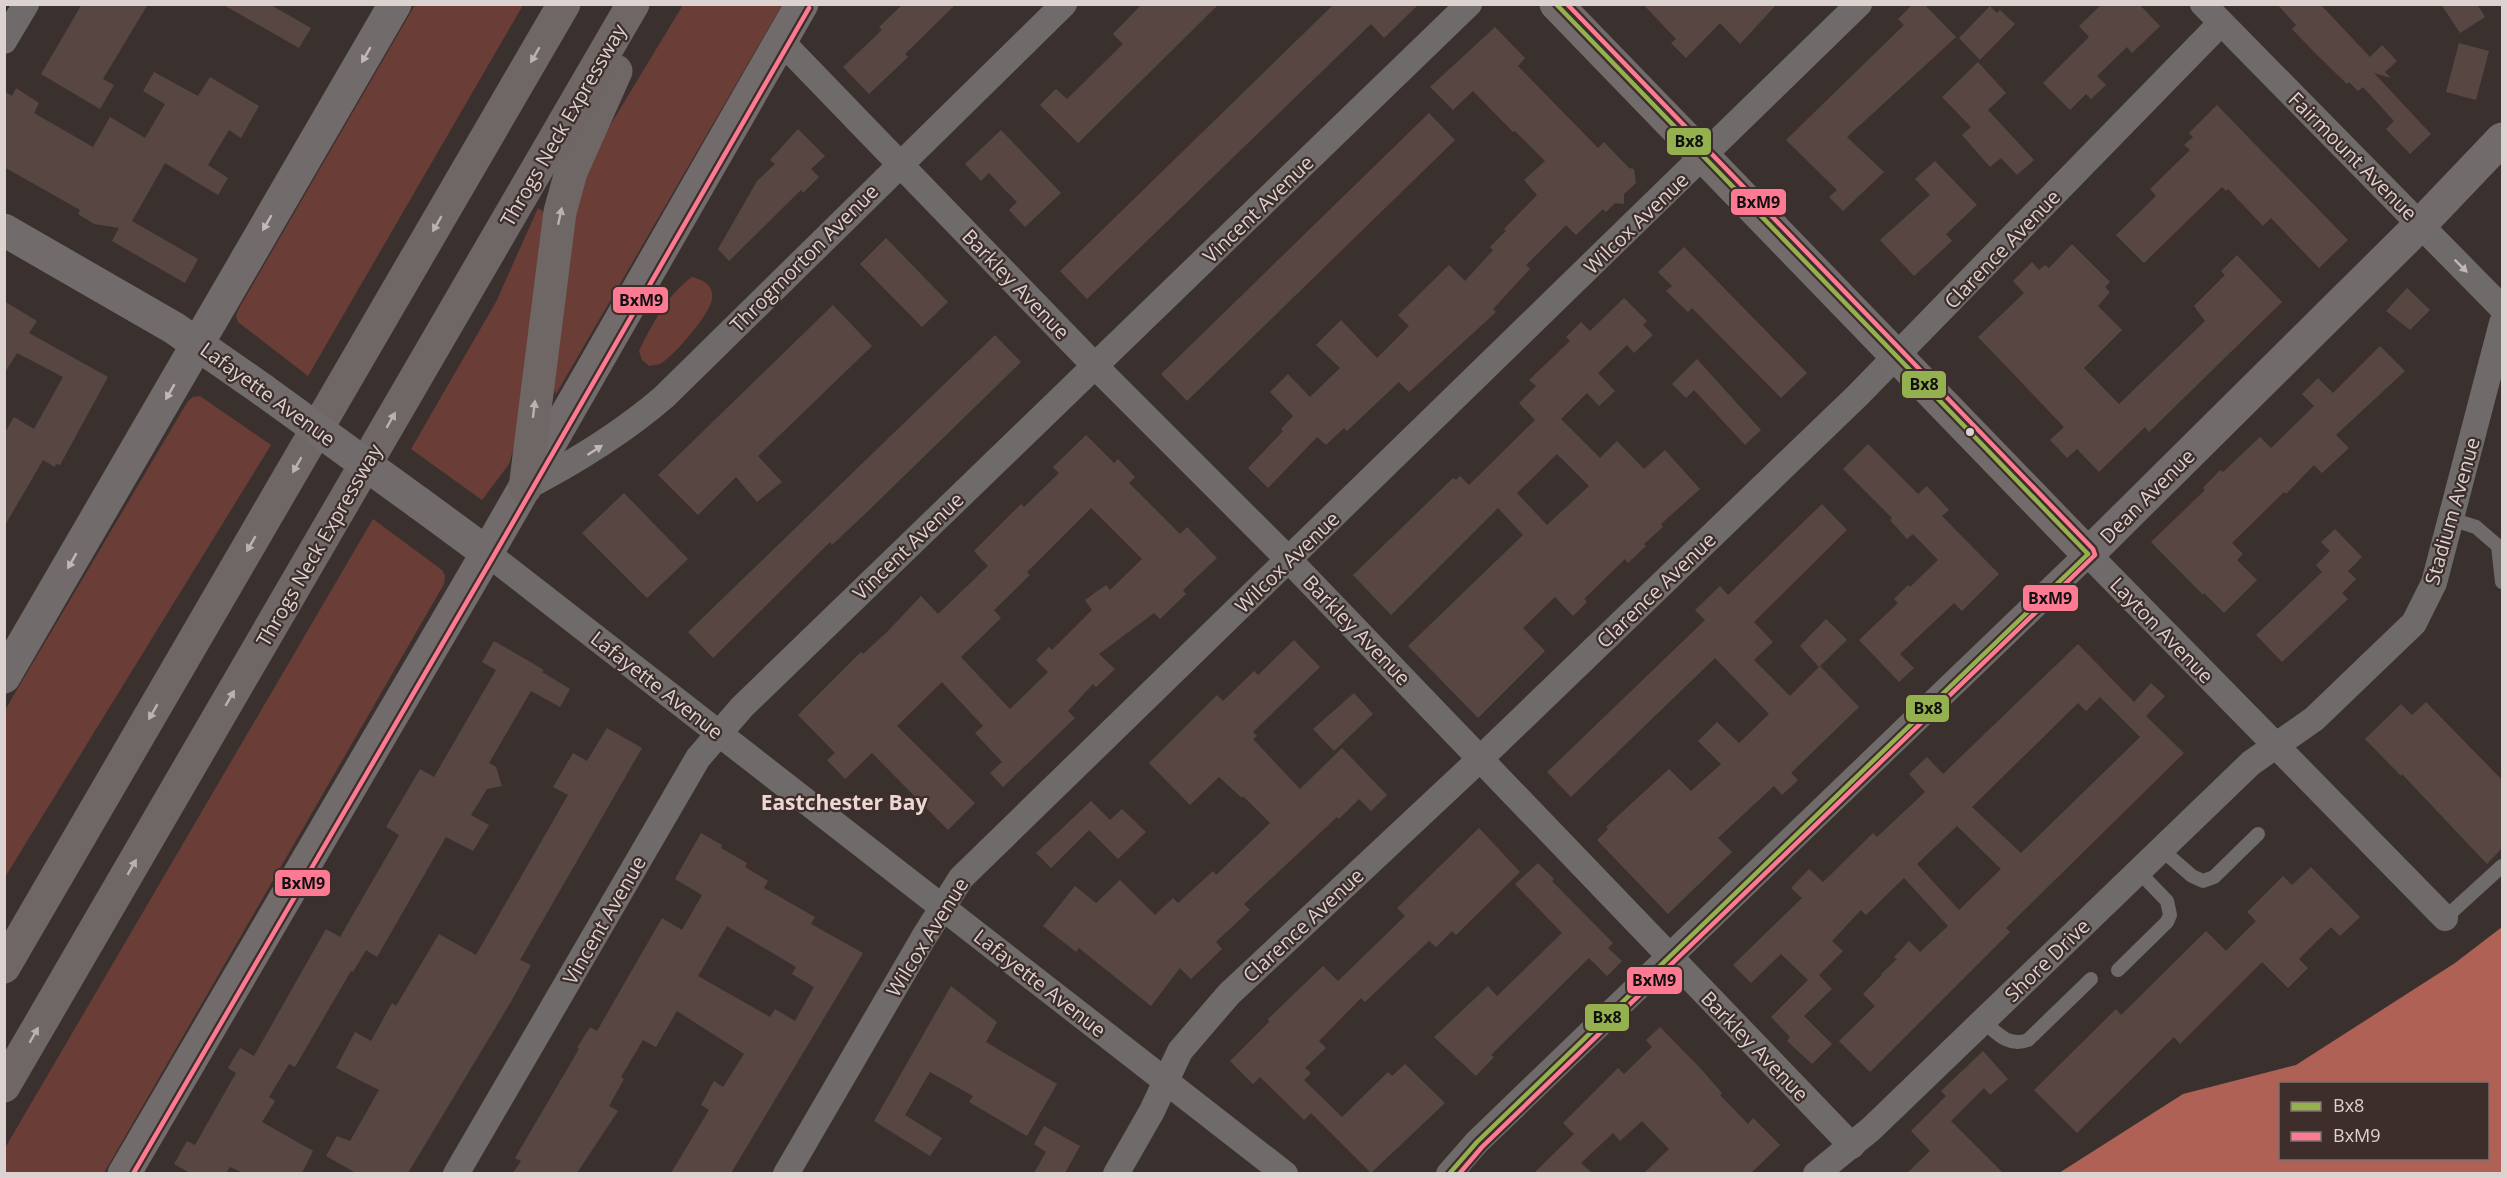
<svg xmlns="http://www.w3.org/2000/svg" width="2507" height="1178" font-family="'Open Sans',sans-serif">
  <style>
    .green { fill: #6a3e37 }
    .water { fill: #ae6154; fill-rule: evenodd }
    .building { fill: #584643; fill-rule: evenodd }
    .lines { fill: none; stroke-linecap: round; stroke-linejoin: round }
    .lane { stroke: #6f6b6a; stroke-width: 14 }
    .street { stroke: #6f6b6a; stroke-width: 26 }
    .secondary { stroke: #716c6b; stroke-width: 33 }
    .highway { stroke: #6e6766; stroke-width: 33 }
    .secondary-bridge { stroke: #716c6b; stroke-width: 33 }
    .bus-1-casing { stroke: #3e2e2b; stroke-width: 9 }
    .bus-2-casing { stroke: #3e2e2b; stroke-width: 9 }
    .bus-1 { stroke: #94b04f; stroke-width: 4.5 }
    .bus-2 { stroke: #fe7a93; stroke-width: 4.5 }
    .oneway { fill: #c1b8b7 }
    .oneway2 { fill: #bbb2b0 }
    .oneway3 { fill: #c1b8b6 }
    .bus-dot { fill: #dcd2d0; stroke: #3e2e2b; stroke-width: 2 }
    .labels { text-anchor: middle; dominant-baseline: central; stroke-width: 4.5; stroke-linejoin: round; paint-order: stroke }
    .street-label { font-size: 20px; fill: #dcd2d0; stroke: #3e2e2b }
    .neighbourhood-label { font-size: 21px; font-weight: bold; fill: #ecd7d3; stroke: #3e2e2b }
    .line-badge { stroke: #3e2e2b; stroke-width: 2 }
    .pale-badge-label { font-size: 16px; text-anchor: middle; font-weight: bold; fill: #111 }
  </style>
  <rect width="100%" height="100%" fill="#3a312f"/>
  <g class="green">
    <polygon points="415,5 523,5 308,376 238,322 236,316 238,310"/>
    <polygon points="683,5 782,5 556,394 552,387 580,175"/>
    <polygon points="538,208 548,215 516,440 509,464 482,500 411,449 496,302"/>
    <path d="M692 277C703 280 714 285 712 299 710 314 676 353 663 362 659 365 654 365 649 366L642 360 639 351C653 323 667 295 692 277Z"/>
    <polygon points="200,396 271,445 5,877 5,710 188,401 193,397"/>
    <polygon points="373,519 442,570 445,576 444,584 104,1173 5,1173 5,1148"/>
  </g>
  <path class="water" d="M2502 927V1173H2059L2183 1094 2296 1065 2455 963ZM2280 1084H2488V1158H2280Z"/>
  <g class="building">
    <polygon points="82,4 148,4 103,79 114,85 100,109 41,74"/>
    <polygon points="222,4 269,4 311,28 299,48"/>
    <polygon points="903,4 956,4 905,54 908,57 869,94 843,67 882,30 879,27"/>
    <polygon points="1142,4 1219,4 1078,143 1040,105 1056,89 1067,99 1123,44 1113,34"/>
    <polygon points="1334,4 1419,4 1384,38 1371,24 1087,299 1060,271"/>
    <polygon points="1643,4 1777,4 1740,44 1720,23 1686,58 1671,43 1676,39"/>
    <polygon points="1913,4 1924,4 1956,37 1847,137 1884,172 1843,211 1829,197 1837,190 1786,140 1904,25 1898,19"/>
    <polygon points="2102,4 2139,4 2160,26 2132,53 2127,47 2097,76 2106,85 2091,99 2086,94 2070,110 2043,83 2089,37 2079,26"/>
    <polygon points="2277,4 2320,4 2370,57 2382,45 2397,61 2385,72 2391,78 2374,73 2431,134 2410,154 2386,129 2394,121 2363,87 2358,91 2349,82 2347,84 2317,55 2292,29 2296,25"/>
    <polygon points="2441,4 2477,4 2485,17 2460,33"/>
    <polygon points="1990,6 1997,13 2000,10 2015,24 1980,60 1959,38"/>
    <polygon points="1495,27 1525,58 1518,66 1598,148 1604,142 1629,168 1634,169 1636,183 1624,194 1624,204 1615,203 1606,212 1603,209 1576,235 1566,225 1526,265 1530,269 1493,309 1496,312 1409,392 1399,382 1347,431 1344,428 1326,445 1317,437 1268,488 1248,468 1283,431 1281,429 1293,416 1270,392 1288,374 1310,397 1340,368 1316,345 1341,320 1377,358 1409,326 1398,315 1449,265 1465,281 1493,250 1490,247 1506,231 1504,229 1537,195 1524,180 1545,161 1515,131 1513,132 1473,91 1453,110 1430,87"/>
    <polygon points="2459,43 2489,51 2476,100 2446,92"/>
    <polygon points="1978,62 2006,93 1988,110 2034,160 2017,175 2001,158 1990,167 1962,135 1971,127 1942,97"/>
    <polygon points="154,72 198,96 210,77 259,106 241,138 229,130 208,165 228,178 218,195 165,163 132,221 198,259 185,283 112,241 119,228 94,224 78,214 80,210 4,167 4,91 12,96 16,88 39,103 34,113 93,147 110,117 145,138 165,104 143,91"/>
    <polygon points="2217,105 2348,240 2319,268 2271,218 2263,226 2228,189 2226,191 2222,187 2144,263 2116,235 2156,196 2150,189 2190,150 2184,145 2193,137 2189,133"/>
    <polygon points="1429,113 1455,140 1187,401 1161,374"/>
    <polygon points="798,129 825,156 811,169 819,177 803,193 801,190 729,261 718,249 757,181 775,164 770,160"/>
    <polygon points="1001,130 1061,193 1025,227 1009,210 1017,202 1003,188 989,173 981,181 965,164"/>
    <polygon points="1935,161 1977,205 1946,234 1952,241 1914,276 1880,240 1930,195 1915,179"/>
    <polygon points="886,238 948,302 922,327 860,264"/>
    <polygon points="2072,244 2110,282 2105,287 2110,292 2098,306 2122,330 2084,368 2119,404 2205,321 2194,306 2225,275 2221,271 2237,255 2282,302 2149,432 2145,427 2099,472 2077,449 2067,458 2050,440 2064,427 1978,337 2024,293 2013,281 2032,262 2039,270 2045,265 2049,268"/>
    <polygon points="1684,247 1807,373 1781,398 1692,308 1688,312 1666,291 1672,286 1658,272"/>
    <polygon points="2407,288 2430,310 2410,330 2386,311"/>
    <path d="M1624 298 1647 321 1643 325 1653 335 1634 353 1627 345 1598 373 1615 391 1599 406 1587 393 1561 419 1600 458 1617 441 1644 469 1665 450 1700 489 1661 524 1663 527 1644 544 1646 546 1628 563 1625 559 1584 599 1587 602 1573 616 1555 597 1523 628 1545 651 1478 718 1408 646 1523 535 1498 508 1391 615 1353 575 1453 478 1456 480 1460 476 1469 485 1535 420 1519 403 1536 386 1529 380 1570 341 1566 337 1581 322 1590 331ZM1557 454 1589 486 1547 525 1517 493Z"/>
    <polygon points="4,301 37,321 29,333 108,377 60,465 56,464 55,467 43,460 4,527 4,434 14,417 34,429 63,377 17,353 4,374"/>
    <polygon points="833,305 872,346 758,456 782,482 757,502 736,477 698,515 658,475"/>
    <polygon points="995,335 1021,362 864,515 832,545 830,542 713,658 688,632"/>
    <polygon points="2380,346 2405,371 2336,435 2349,448 2322,473 2314,465 2286,494 2284,492 2232,543 2243,554 2237,560 2257,580 2224,613 2204,593 2203,595 2151,542 2205,490 2203,488 2220,470 2223,472 2260,437 2271,448 2314,406 2302,394 2318,378 2333,393"/>
    <polygon points="1697,359 1761,430 1745,445 1694,390 1686,398 1672,384"/>
    <path d="M1086 435 1114 463 1118 459 1135 477 1129 483 1180 534 1187 527 1217 558 1183 590 1186 594 1160 619 1154 613 1099 654 1115 669 1096 687 1093 684 1068 711 1075 718 1003 787 990 773 1002 762 975 733 983 726 942 682 897 726 975 803 948 830 872 753 845 779 827 760 835 753 798 715 861 652 863 654 887 632 921 596 938 614 988 566 974 551 1021 504 1024 507 1059 473 1053 467ZM1091 508 1142 559 1110 590 1106 585 1085 600 1092 610 1052 650 1049 647 1036 660 1048 672 1010 709 961 657 1001 618 994 610 1030 575 1027 572Z"/>
    <polygon points="1868,444 1918,494 1927,486 1949,510 1942,516 1999,574 1962,611 1954,603 1900,654 1914,668 1899,682 1859,640 1898,603 1894,599 1908,585 1910,587 1938,560 1913,534 1907,539 1890,520 1892,518 1843,469"/>
    <polygon points="624,493 688,559 647,598 582,533"/>
    <polygon points="1822,504 1847,530 1754,622 1773,642 1754,660 1790,696 1820,666 1859,707 1791,773 1798,780 1782,795 1774,786 1718,838 1732,852 1668,914 1597,840 1608,829 1606,827 1669,769 1691,791 1721,764 1698,741 1717,722 1739,743 1769,714 1715,658 1571,797 1547,772 1705,620 1695,610 1720,586 1728,595"/>
    <polygon points="2335,529 2362,557 2348,571 2356,579 2342,593 2348,599 2282,662 2256,635 2322,572 2316,565 2330,551 2321,542"/>
    <polygon points="1826,619 1847,640 1819,667 1800,646"/>
    <polygon points="1294,640 1320,667 1253,732 1257,736 1253,739 1300,789 1342,748 1387,795 1371,811 1359,799 1339,819 1337,817 1244,904 1250,910 1216,942 1222,949 1191,979 1180,968 1151,1006 1079,948 1076,952 1043,926 1075,886 1096,903 1120,880 1155,915 1173,898 1178,903 1213,871 1216,875 1270,823 1243,796 1242,798 1219,777 1190,805 1149,763 1217,695 1223,701 1254,671 1258,675"/>
    <polygon points="494,641 544,670 542,672 570,689 560,707 531,691 489,763 496,767 502,786 487,789 471,815 489,825 473,851 446,837 377,957 366,950 353,972 351,971 295,1067 289,1064 269,1097 275,1101 262,1122 313,1151 302,1173 243,1173 230,1167 226,1173 190,1173 174,1164 187,1141 195,1145 236,1073 228,1068 240,1048 254,1056 326,929 340,937 399,835 386,827 420,769 434,777 496,670 482,662"/>
    <path d="M2078 644 2134 702 2151 683 2165 696 2146 716 2184 753 2006 928 2010 932 1870 1072 1839 1041 1875 1006 1863 994 1882 975 1881 974 1897 959 1894 957 1909 941 1920 952 1948 926 1904 878 1866 915 1861 910 1832 941 1843 951 1819 975 1832 989 1804 1016 1832 1044 1812 1064 1787 1041 1790 1037 1771 1017 1808 980 1781 954 1751 983 1733 965 1802 898 1791 888 1809 869 1823 882 1873 833 1877 837 1925 792 1909 774 1927 757 1943 774ZM2100 697 2140 737 2021 853 1972 807 2078 703 2086 711ZM1957 826 2001 869 1959 910 1917 864Z"/>
    <polygon points="1354,693 1373,714 1334,751 1313,729"/>
    <polygon points="2426,702 2502,780 2502,848 2487,864 2402,774 2401,776 2365,739 2401,704 2412,715"/>
    <polygon points="607,728 642,748 520,960 531,965 512,1000 408,1173 356,1173 326,1156 337,1136 350,1141 379,1090 336,1068 355,1032 371,1041 392,1003 396,1006 439,934 476,955 568,795 553,787 573,753 587,761"/>
    <polygon points="1091,801 1110,820 1122,809 1146,832 1118,859 1089,830 1051,868 1036,853"/>
    <polygon points="1479,828 1520,872 1456,935 1452,931 1436,947 1429,941 1365,1002 1361,998 1319,1041 1326,1048 1305,1068 1311,1073 1304,1080 1342,1117 1388,1072 1392,1076 1405,1064 1445,1103 1371,1173 1311,1113 1304,1120 1260,1077 1253,1084 1230,1061 1269,1022 1268,1019 1323,966 1338,981 1405,916 1397,908"/>
    <path d="M701 833 722 845 721 848 747 863 745 867 768 881 764 888 815 917 811 924 863 953 731 1173H671L709 1110 701 1105 714 1081 723 1087 744 1054 677 1011 656 1047 643 1040 621 1077 624 1079 609 1106 618 1111 577 1173H513L521 1161 515 1158 579 1049 577 1048 590 1027 597 1031 662 918 682 930 702 895 675 879ZM727 926 796 967 792 974 814 987 795 1021 775 1009 770 1017 698 976Z"/>
    <polygon points="1538,863 1554,879 1552,881 1613,943 1608,948 1622,961 1607,976 1589,958 1491,1055 1494,1057 1476,1076 1434,1037 1488,986 1497,996 1562,933 1515,884"/>
    <polygon points="2311,867 2360,917 2340,936 2331,927 2299,959 2308,968 2288,988 2262,962 2180,1044 2174,1037 2077,1133 2034,1090 2116,1009 2121,1015 2206,931 2226,951 2256,921 2247,912 2283,876 2292,885"/>
    <polygon points="951,986 997,1022 986,1042 1057,1084 1027,1136 969,1102 973,1096 930,1072 905,1115 942,1138 930,1156 874,1121"/>
    <polygon points="1660,1027 1701,1069 1722,1093 1720,1095 1748,1124 1753,1118 1780,1145 1751,1173 1644,1173 1669,1149 1642,1121 1620,1141 1613,1133 1581,1163 1592,1173 1534,1173 1574,1134 1563,1123 1618,1068 1624,1074 1652,1047 1646,1040"/>
    <polygon points="1983,1051 2008,1079 1990,1095 1984,1088 1951,1121 2003,1173 1907,1173 1930,1151 1911,1131 1946,1096 1941,1091"/>
    <polygon points="1044,1126 1080,1146 1065,1173 1034,1173 1046,1152 1034,1144"/>
  </g>
  <g class="lines">
    <g class="lane">
      <polyline points="2451,519 2476,527 2498,546 2502,582"/>
      <polyline points="2162,850 2192,876 2203,881 2214,877 2258,834"/>
      <polyline points="2445,918 2502,866"/>
      <polyline points="2118,970 2167,922 2170,915 2167,901 2139,872"/>
      <path d="M1983 1021C1998 1034 2008 1047 2028 1040L2091 979"/>
    </g>
    <g class="street">
      <polyline points="2203,4 2502,308"/>
      <polyline points="4,41 26,4"/>
      <polyline points="781,41 1095,366 1289,560 1852,1146"/>
      <path d="M525 488C575 462 621 434 664 397L1064 4"/>
      <polyline points="487,553 1285,1174"/>
      <polyline points="456,1174 698,758 742,707 1469,4"/>
      <polyline points="786,1174 924,937 961,878 1859,4"/>
      <polyline points="1116,1174 1152,1111 1180,1051 1229,994 1480,759 1857,396 2221,23"/>
      <polyline points="1449,1174 1477,1142 2088,554 2445,918"/>
      <polyline points="1816,1174 1871,1129 2251,763 2314,719 2414,623 2434,583 2502,323"/>
    </g>
    <g class="secondary">
      <polyline points="1556,4 2088,554 2420,225 2502,139"/>
      <polyline points="4,230 174,328 263,390"/>
      <polyline points="419,503 487,553"/>
      <polyline points="4,677 395,4"/>
      <polyline points="124,1174 487,553 802,4"/>
    </g>
    <g class="highway">
      <polyline points="525,488 560,212 571,172 616,71"/>
      <polyline points="4,967 564,4"/>
      <polyline points="4,1086 633,4"/>
    </g>
    <polyline class="secondary-bridge" points="263,390 419,503"/>
    <defs>
      <g id="bus-1">
        <polyline points="1556,4 2088,554"/>
        <polyline points="1449,1174 1477,1142 2088,554"/>
      </g>
      <g id="bus-2">
        <polyline points="133,1174 493,557 809,8"/>
        <polyline points="1459,1174 1482,1147 2095,555 2093,549 1567,4"/>
      </g>
    </defs>
    <use href="#bus-1" class="bus-1-casing"/>
    <use href="#bus-2" class="bus-2-casing"/>
    <use href="#bus-1" class="bus-1"/>
    <use href="#bus-2" class="bus-2"/>
  </g>
  <defs><path id="oneway-solid" d="M-6-.8H1V-3.2L6.5 0L1 3.2V.8H-6Z" transform="scale(1.5)"/></defs>
  <g class="oneway">
    <use href="#oneway-solid" transform="translate(366 55) rotate(120)"/>
    <use href="#oneway-solid" transform="translate(267 223) rotate(120)"/>
    <use href="#oneway-solid" transform="translate(170 392) rotate(120)"/>
    <use href="#oneway-solid" transform="translate(72 561) rotate(120)"/>
  </g>
  <g class="oneway2">
    <use href="#oneway-solid" transform="translate(535 55) rotate(120)"/>
    <use href="#oneway-solid" transform="translate(560 216) rotate(-78)"/>
    <use href="#oneway-solid" transform="translate(437 224) rotate(120)"/>
    <use href="#oneway-solid" transform="translate(534 409) rotate(-83)"/>
    <use href="#oneway-solid" transform="translate(391 420) rotate(-60)"/>
    <use href="#oneway-solid" transform="translate(297 465) rotate(120)"/>
    <use href="#oneway-solid" transform="translate(251 544) rotate(120)"/>
    <use href="#oneway-solid" transform="translate(230 698) rotate(-60)"/>
    <use href="#oneway-solid" transform="translate(153 712) rotate(120)"/>
    <use href="#oneway-solid" transform="translate(132 867) rotate(-60)"/>
    <use href="#oneway-solid" transform="translate(34 1035) rotate(-60)"/>
  </g>
  <g class="oneway3">
    <use href="#oneway-solid" transform="translate(2461 266) rotate(45)"/>
    <use href="#oneway-solid" transform="translate(595 450) rotate(-33)"/>
  </g>
  <circle class="bus-dot" cx="1970" cy="432" r="5"/>
  <g class="labels">
    <g class="street-label">
      <text transform="translate(563 125) rotate(-60)">Throgs Neck Expressway</text>
      <text transform="translate(2353 156) rotate(45)">Fairmount Avenue</text>
      <text transform="translate(1258 209) rotate(-44)">Vincent Avenue</text>
      <text transform="translate(1636 223) rotate(-44)">Wilcox Avenue</text>
      <text transform="translate(2002 249) rotate(-46)">Clarence Avenue</text>
      <text transform="translate(804 258) rotate(-45)">Throgmorton Avenue</text>
      <text transform="translate(1016 284) rotate(46)">Barkley Avenue</text>
      <text transform="translate(268 394) rotate(36)">Lafayette Avenue</text>
      <text transform="translate(2147 496) rotate(-45)">Dean Avenue</text>
      <text transform="translate(2452 511) rotate(-74)">Stadium Avenue</text>
      <text transform="translate(319 545) rotate(-60)">Throgs Neck Expressway</text>
      <text transform="translate(908 546) rotate(-44)">Vincent Avenue</text>
      <text transform="translate(1287 562) rotate(-44)">Wilcox Avenue</text>
      <text transform="translate(1656 590) rotate(-44)">Clarence Avenue</text>
      <text transform="translate(1357 630) rotate(46)">Barkley Avenue</text>
      <text transform="translate(2162 630) rotate(46)">Layton Avenue</text>
      <text transform="translate(657 685) rotate(38)">Lafayette Avenue</text>
      <text transform="translate(604 920) rotate(-60)">Vincent Avenue</text>
      <text transform="translate(1303 925) rotate(-43)">Clarence Avenue</text>
      <text transform="translate(927 937) rotate(-58)">Wilcox Avenue</text>
      <text transform="translate(2047 960) rotate(-44)">Shore Drive</text>
      <text transform="translate(1040 983) rotate(38)">Lafayette Avenue</text>
      <text transform="translate(1755 1046) rotate(46)">Barkley Avenue</text>
    </g>
    <g class="neighbourhood-label">
      <text x="844" y="802">Eastchester Bay</text>
    </g>
  </g>
  <g class="line-badge">
    <rect x="1666" y="127" width="46" height="29" rx="6" fill="#94b04f"/>
    <rect x="1730" y="188" width="57" height="28" rx="6" fill="#fe7a93"/>
    <rect x="612" y="286" width="57" height="28" rx="6" fill="#fe7a93"/>
    <rect x="1901" y="370" width="46" height="29" rx="6" fill="#94b04f"/>
    <rect x="2022" y="584" width="57" height="28" rx="6" fill="#fe7a93"/>
    <rect x="1905" y="694" width="45" height="29" rx="6" fill="#94b04f"/>
    <rect x="274" y="869" width="57" height="28" rx="6" fill="#fe7a93"/>
    <rect x="1626" y="966" width="57" height="29" rx="6" fill="#fe7a93"/>
    <rect x="1584" y="1003" width="46" height="29" rx="6" fill="#94b04f"/>
  </g>
  <g class="pale-badge-label">
    <text x="1689" y="147">Bx8</text>
    <text x="1758" y="208">BxM9</text>
    <text x="641" y="306">BxM9</text>
    <text x="1924" y="390">Bx8</text>
    <text x="2050" y="604">BxM9</text>
    <text x="1928" y="714">Bx8</text>
    <text x="303" y="889">BxM9</text>
    <text x="1654" y="986">BxM9</text>
    <text x="1607" y="1023">Bx8</text>
  </g>
  <rect width="2507" height="1178" fill="none" stroke="#dcd2d0" stroke-width="12"/>
  <rect x="2279" y="1082" width="210" height="78" fill="#3e2e2b" stroke="#7d706d" stroke-width="1.5"/>
  <rect x="2291" y="1102" width="30" height="9" fill="#94b04f" stroke="#7d706d" stroke-width="1.5"/>
  <text x="2333" y="1112" font-size="18" fill="#dcd2d0">Bx8</text>
  <rect x="2291" y="1132" width="30" height="9" fill="#fe7a93" stroke="#7d706d" stroke-width="1.5"/>
  <text x="2333" y="1142" font-size="18" fill="#dcd2d0">BxM9</text>
</svg>
